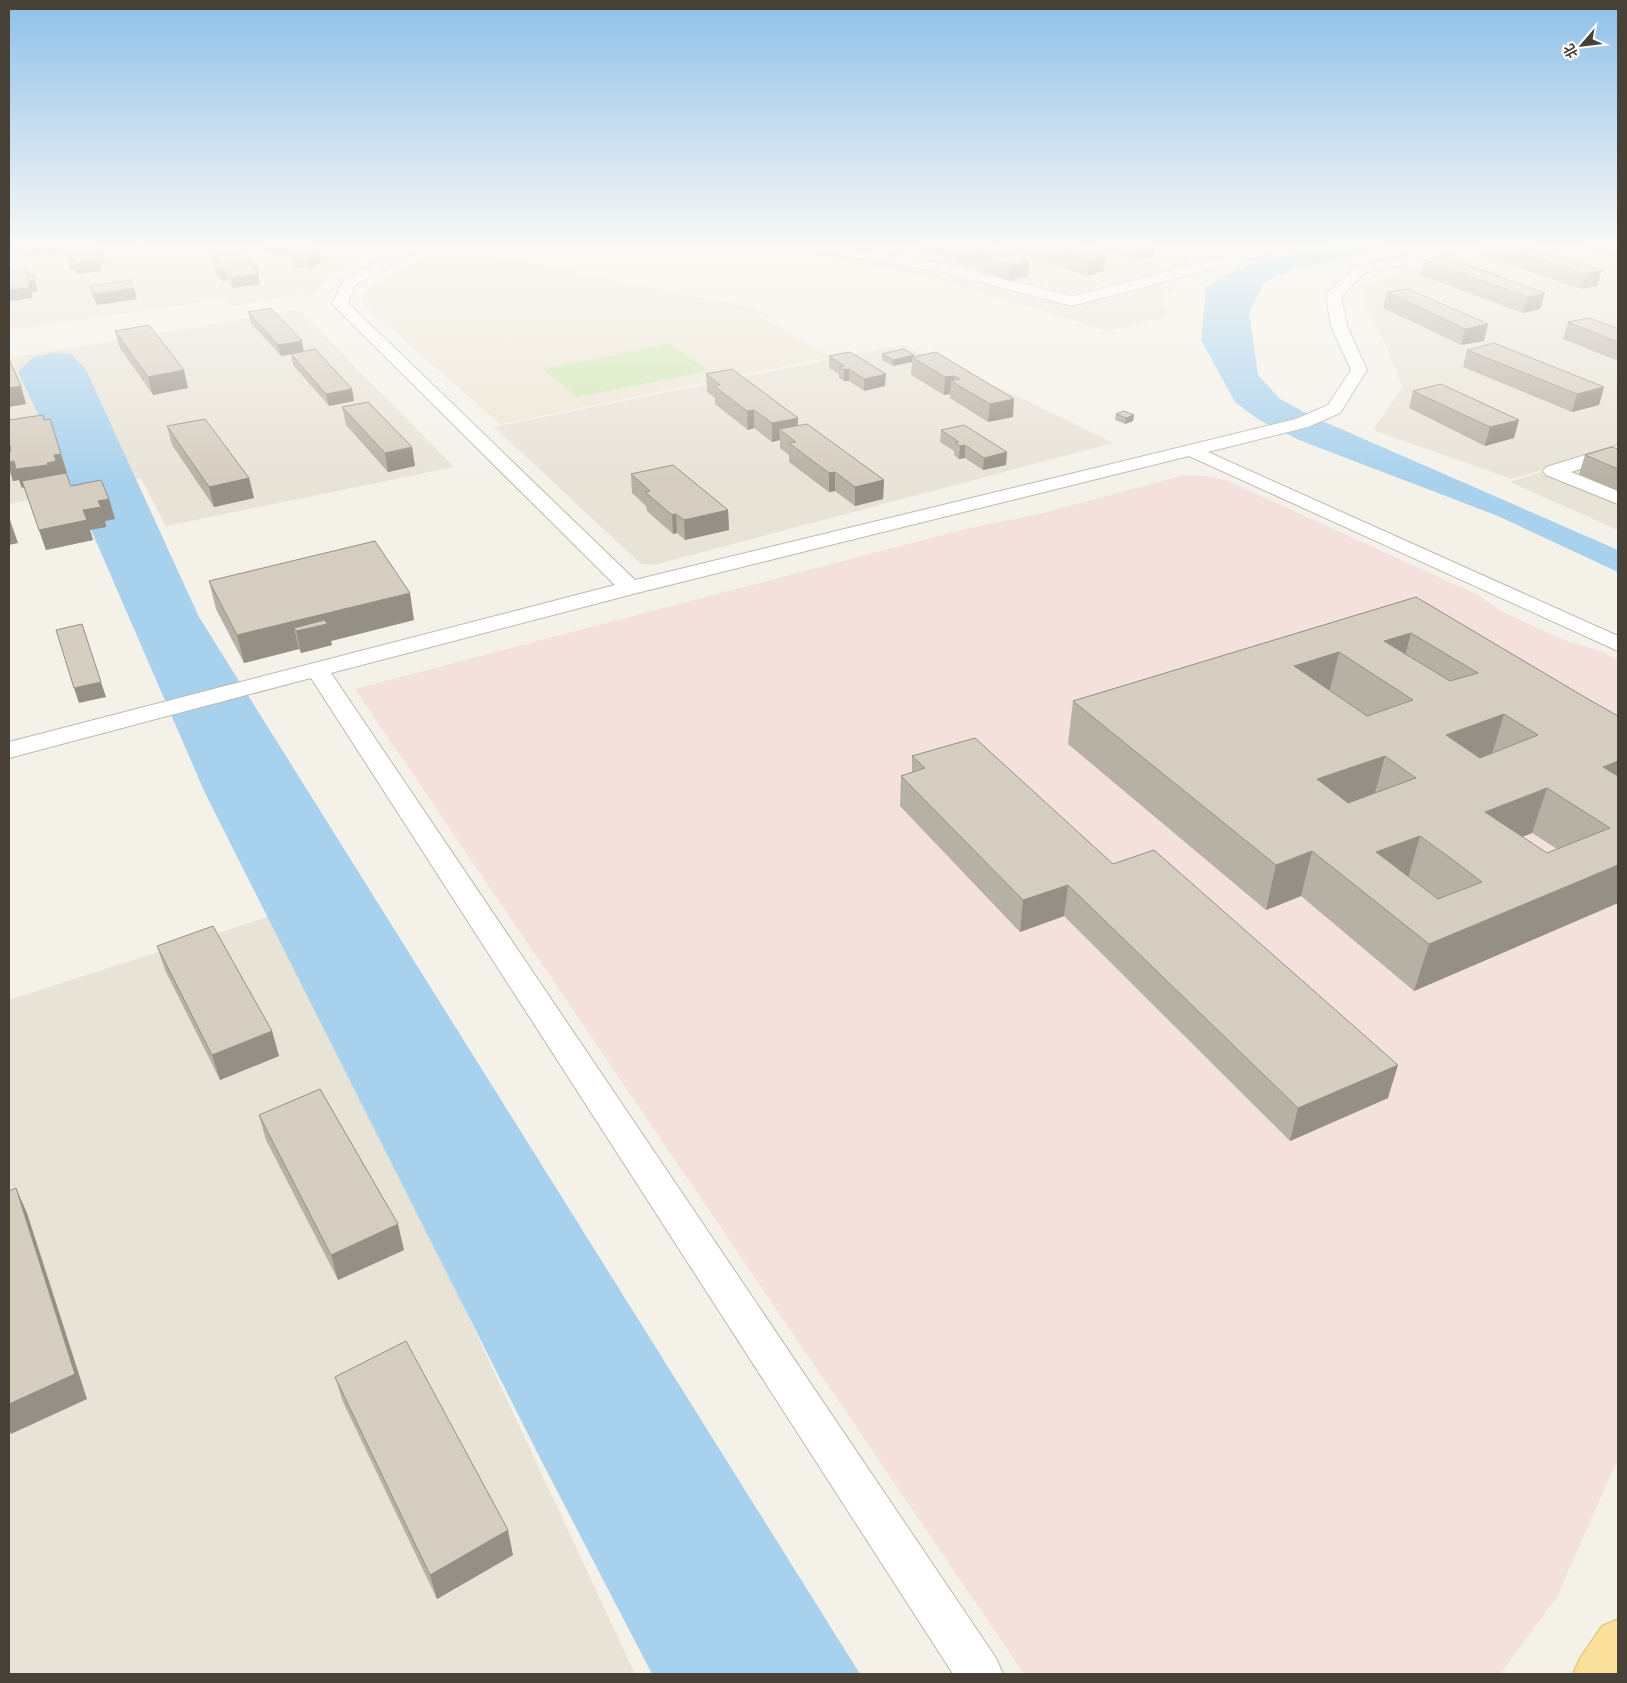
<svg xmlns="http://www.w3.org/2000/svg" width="1627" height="1683" font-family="Lato,'Noto Sans SC',sans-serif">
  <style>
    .residential { fill: #e8e3d7 }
    .education { fill: #ede6d4 }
    .medical { fill: #f4e0dd }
    .green { fill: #cfe7b3 }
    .water { fill: #a8d1ee }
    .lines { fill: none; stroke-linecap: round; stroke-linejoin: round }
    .minor-casing { stroke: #bfb9ac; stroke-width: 2 }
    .major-casing { stroke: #e0bd6b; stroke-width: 2 }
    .minor { fill: #fff; fill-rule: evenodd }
    .major { fill: #fbe09b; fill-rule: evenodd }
    .wall { fill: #b7b0a4; fill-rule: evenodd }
    .shaded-wall { fill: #959086 }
    .building { fill: #d5cdbf; stroke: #959086; fill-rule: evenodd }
  </style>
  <rect width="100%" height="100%" fill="#f4f1e9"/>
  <g class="residential">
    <polygon points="9,246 386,246 332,274 314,293 228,306 223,299 9,330"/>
    <polygon points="765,246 1253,246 1190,259 1171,293 1162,295 1168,316 1108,331 931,277"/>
    <polygon points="1522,246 1618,246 1618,447 1512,479 1373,430 1403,387 1387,348 1364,305 1364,287 1405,270"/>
    <polygon points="299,310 454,467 166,526 141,478 9,504 9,358"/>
    <polygon points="902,345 1015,395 1113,443 654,565 641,564 494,427"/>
    <polygon points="1618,448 1618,530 1510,482"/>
    <polygon points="280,913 635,1674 9,1674 9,1000"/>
  </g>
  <polygon class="education" points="452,252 570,268 588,276 756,308 770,316 763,318 831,357 500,424 365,306 362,296 374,284 388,274 431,254"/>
  <polygon class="medical" points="1185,475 1204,476 1226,480 1480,596 1499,610 1563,640 1598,650 1618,660 1618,1458 1557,1597 1500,1674 1024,1674 355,689 965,529 1039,514"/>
  <polygon class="green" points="670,344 708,371 577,397 543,369"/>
  <g class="water">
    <path d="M1329 246H1395L1290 270 1264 283 1249 312 1258 375 1280 399 1311 416 1618 550V572L1498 516 1299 440 1259 420 1235 402 1201 340 1206 287C1242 261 1287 256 1329 246Z"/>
    <polygon points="52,353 71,354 86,370 199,617 860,1674 652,1674 540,1458 205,793 73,488 18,372 32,358"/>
  </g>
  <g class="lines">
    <defs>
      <g id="minor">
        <polygon points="408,246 425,246 355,285 348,303 635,580 1296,419 1328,405 1351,370 1331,326 1326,295 1328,292 1355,267 1450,246 1475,246 1468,250 1365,273 1341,296 1347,326 1367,370 1340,413 1308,427 1208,452 1618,636 1618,651 1189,456 637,593 331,673 996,1658 1003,1674 953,1674 311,678 9,758 9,742 615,585 332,304 344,279"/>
        <polygon points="805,246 835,246 944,264 1072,296 1267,246 1289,246 1287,249 1072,306 943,272 812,250"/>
        <polygon points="1618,445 1618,457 1571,472 1618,491 1618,504 1546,475 1543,471 1546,467"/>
      </g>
      <polygon id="major" points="1618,1619 1618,1674 1573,1674 1580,1658 1602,1626"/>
    </defs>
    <use href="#minor" class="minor-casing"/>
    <use href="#major" class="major-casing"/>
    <use href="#minor" class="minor"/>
    <use href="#major" class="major"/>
  </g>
  <g class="wall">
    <polygon points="9,246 96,246 97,249 106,263 100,264 102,271 76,274 75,269 70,269 72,252 71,246 50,254 41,253 32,256 9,252"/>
    <polygon points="261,246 312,246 320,253 321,263 310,269 295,268 294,259 289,254 275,256 271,251 266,252"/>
    <polygon points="917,246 988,246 1029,260 1028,276 1009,281"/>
    <polygon points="1000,246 1075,246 1106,256 1104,271 1087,276"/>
    <polygon points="1092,246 1154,246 1152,256 1136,260"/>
    <polygon points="1481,246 1527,246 1602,270 1597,286 1581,289 1478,254"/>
    <polygon points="1582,246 1618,246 1618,257"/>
    <polygon points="213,255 245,258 257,266 259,276 258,276 260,284 233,288 228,280 222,281 216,275 213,264 215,264"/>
    <polygon points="1424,260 1501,278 1545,293 1540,309 1523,313 1420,275"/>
    <polygon points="90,286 134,288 137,299 97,305 93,297"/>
    <polygon points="1408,289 1484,341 1461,345 1383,308 1387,292"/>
    <polygon points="248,312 304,351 352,389 354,401 329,406 293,365 291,354 281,356 251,323"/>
    <polygon points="1568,322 1618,329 1618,361 1563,339"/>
    <polygon points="115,331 188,388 153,395 120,348"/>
    <polygon points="1467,350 1604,387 1599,405 1572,412 1463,367"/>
    <polygon points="936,352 1013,417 988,422 950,398 950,394 944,395 911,375 912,362 893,366 882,360 882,354 914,357"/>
    <polygon points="829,356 885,386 864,391 849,381 844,381 839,378 839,374 829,368"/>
    <polygon points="706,374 798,418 798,426 884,480 883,499 855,506 835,491 829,492 789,462 789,455 780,448 780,440 772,442 754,428 748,430 715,404 715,398 707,392"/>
    <polygon points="1413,391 1519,420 1514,438 1485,446 1409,408"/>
    <polygon points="342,407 412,447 415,466 388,472 346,425"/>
    <polygon points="1116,414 1134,415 1133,421 1125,424 1115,420"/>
    <polygon points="9,420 61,454 67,473 66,473 71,486 109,499 115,519 105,521 106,527 90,530 93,540 46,550 24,487 22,488 19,480 13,481 9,468"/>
    <polygon points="167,426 249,478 254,498 214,507 172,445"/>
    <polygon points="941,430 1007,452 1006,465 983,470 965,458 959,459 954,455 954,451 940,442"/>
    <polygon points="1618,449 1618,491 1579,474 1585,455"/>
    <polygon points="631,474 728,510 729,530 685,540 677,533 673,534 647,511 646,506 632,493"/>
    <polygon points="209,581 414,620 331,641 332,645 301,653 299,649 244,663 216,609"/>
    <path d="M1416 597 1588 699 1618 716V903L1414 991 1301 896 1266 910 1068 744 1073 701ZM1532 833 1557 849 1547 853 1522 837Z"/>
    <polygon points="912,756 1113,864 1388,1098 1290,1141 1064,916 1020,932 900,806 901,776 912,772"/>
    <polygon points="157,946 272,1031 279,1056 220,1080 165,970"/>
    <polygon points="259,1115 404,1250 338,1280 266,1140"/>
    <polygon points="335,1377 513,1555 437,1599 343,1402"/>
  </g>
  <g class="shaded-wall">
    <polygon points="29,246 39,246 41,253 32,256"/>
    <polygon points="48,246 73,246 50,254"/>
    <polygon points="96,246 98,254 103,253 106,263 100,264 102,271 76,274 75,269 70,269 67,259"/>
    <polygon points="136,246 150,246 137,248"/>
    <polygon points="265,246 269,246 271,251 266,252"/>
    <polygon points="273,246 288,246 289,254 275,256"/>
    <polygon points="1138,246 1154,246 1152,256 1136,260"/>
    <polygon points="320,253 321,263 310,269 308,259"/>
    <polygon points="1106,256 1104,271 1087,276 1089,261"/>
    <polygon points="1029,260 1028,276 1009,281 1010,265"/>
    <polygon points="252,266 257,266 259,276 258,276 260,284 233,288 231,278"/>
    <polygon points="28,270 31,281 35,280 38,291 32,292 32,298 9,301 9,290 28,276"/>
    <polygon points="219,270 225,270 228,280 222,281"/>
    <polygon points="1602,270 1597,286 1581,289 1586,274"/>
    <polygon points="134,288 137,299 97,305 94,294"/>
    <polygon points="1545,293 1540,309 1523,313 1528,297"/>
    <polygon points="1488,324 1484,341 1461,345 1465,329"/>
    <polygon points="302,341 304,352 281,356 278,345"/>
    <polygon points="914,355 914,359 912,357 912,362 893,366 893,360"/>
    <polygon points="849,369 849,381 844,381 844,370"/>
    <polygon points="184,370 188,388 153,395 148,377"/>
    <polygon points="886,374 885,386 864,391 864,379"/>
    <polygon points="954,376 954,382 951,381 950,394 944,395 945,377"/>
    <polygon points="21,386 26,404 9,407 9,388"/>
    <polygon points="1604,387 1599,405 1572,412 1577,394"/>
    <polygon points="352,389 354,401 329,406 326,394"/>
    <polygon points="1014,399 1013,417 988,422 990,404"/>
    <polygon points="754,410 754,428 748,430 747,411"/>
    <polygon points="1134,415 1133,421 1125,424 1126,418"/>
    <polygon points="798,418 798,436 779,429 780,440 772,442 772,423"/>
    <polygon points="1519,420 1514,438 1485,446 1490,427"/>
    <polygon points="9,440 14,457 9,458"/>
    <polygon points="965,445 965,458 959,459 960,446"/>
    <polygon points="412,447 415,466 388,472 385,453"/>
    <polygon points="1007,452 1006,465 983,470 984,458"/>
    <polygon points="61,454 67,473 60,474 24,487 22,488 19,480 13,481 9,468 9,462 14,461 47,463 54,455"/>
    <polygon points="835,472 835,491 829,492 829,473"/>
    <polygon points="249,478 254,498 214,507 209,487"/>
    <polygon points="884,480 883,499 855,506 855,487"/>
    <polygon points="109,499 115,519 105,521 106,527 90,530 93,540 46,550 39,530 83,510 98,501"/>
    <polygon points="728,510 729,530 685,540 684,520"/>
    <polygon points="676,514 677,533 673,534 672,515"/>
    <polygon points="9,517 18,543 9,545"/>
    <polygon points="410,593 414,620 331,641 332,645 301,653 296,631 294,628 299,649 244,663 237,635"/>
    <polygon points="1411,633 1400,674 1384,641"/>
    <polygon points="1339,652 1329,694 1294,666"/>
    <polygon points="101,682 106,697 79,703 74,688"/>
    <polygon points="1504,714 1491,757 1433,778 1446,735"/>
    <polygon points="1385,756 1373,800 1307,824 1317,779"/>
    <polygon points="1618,761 1618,793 1603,767"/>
    <polygon points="1547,788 1532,833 1471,857 1485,812"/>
    <polygon points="1420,836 1407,882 1376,852"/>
    <polygon points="1312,851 1301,896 1266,910 1276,865"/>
    <polygon points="1618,865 1618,903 1414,991 1429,944"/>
    <polygon points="1068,885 1064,916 1020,932 1023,900"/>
    <polygon points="272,1031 279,1056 220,1080 212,1055"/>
    <polygon points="1398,1065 1388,1098 1290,1141 1298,1108"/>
    <polygon points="16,1188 27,1213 87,1399 11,1434 9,1429 9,1404"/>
    <polygon points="398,1224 404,1250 338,1280 331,1255"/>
    <polygon points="508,1530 513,1555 437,1599 430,1575"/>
  </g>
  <g class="building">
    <polygon points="71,246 96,246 97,249 102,248 103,253 98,254 99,260 73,263 73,258 67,259 66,253 72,252"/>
    <polygon points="289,246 312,246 320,253 308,259 293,258 297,254"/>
    <polygon points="958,246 988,246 1029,260 1010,265"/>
    <polygon points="1045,246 1075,246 1106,256 1089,261"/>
    <polygon points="1501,246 1527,246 1602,270 1586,274"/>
    <polygon points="240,251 245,258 257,266 252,266 258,274 231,278 225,270 219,270 213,264 220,263 213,255"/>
    <polygon points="1440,256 1545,293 1528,297 1424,260"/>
    <polygon points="1467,265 1501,276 1498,277"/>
    <polygon points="28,270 28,276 33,275 35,280 29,281 29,288 9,290 9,272"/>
    <polygon points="130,280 134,288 94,294 90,286"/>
    <polygon points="1408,289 1488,324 1465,329 1387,292"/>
    <polygon points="271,308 302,341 278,345 248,312"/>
    <polygon points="1589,318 1618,329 1618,342 1568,322"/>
    <polygon points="149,325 184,370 148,377 115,331"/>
    <polygon points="1494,343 1604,387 1577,394 1467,350"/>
    <polygon points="315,349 352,389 326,394 291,354"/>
    <polygon points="903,349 914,355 893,360 882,354"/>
    <polygon points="850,352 886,374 864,379 849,369 844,370 839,367 844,366 829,356"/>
    <polygon points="936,352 1014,399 990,404 951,381 960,379 954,376 945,377 912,357"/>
    <polygon points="9,359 21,386 9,388"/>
    <polygon points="732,369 798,418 772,423 754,410 747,411 714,386 720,385 706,374"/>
    <polygon points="1441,384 1519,420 1490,427 1413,391"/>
    <polygon points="368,402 412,447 385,453 342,407"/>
    <polygon points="1124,411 1134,415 1126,418 1116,414"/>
    <polygon points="43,415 44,420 50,419 61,454 54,455 56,461 47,463 48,465 16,469 14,461 9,462 9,452 11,451 9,440 9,420"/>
    <polygon points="205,419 249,478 209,487 167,426"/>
    <polygon points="807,424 884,480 855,487 835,472 829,473 789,443 796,442 779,429"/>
    <polygon points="964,425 1007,452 984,458 965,445 960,446 955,443 959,442 941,430"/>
    <polygon points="1612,447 1618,449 1618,469 1585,455"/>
    <polygon points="673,465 728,510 684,520 676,514 672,515 645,492 650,491 631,474"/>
    <polygon points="66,473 71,486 101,480 109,499 98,501 101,507 83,510 87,520 39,530 22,481"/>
    <polygon points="375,541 410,593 237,635 209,581"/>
    <path d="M1416 597 1588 699 1618 716V761L1603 767 1618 776V865L1429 944 1312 851 1276 865 1073 701ZM1411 633 1478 673 1450 681 1384 641ZM1339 652 1413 700 1367 716 1294 666ZM1504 714 1538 735 1480 758 1446 735ZM1385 756 1416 778 1348 803 1317 779ZM1547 788 1610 828 1547 853 1485 812ZM1420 836 1449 857 1482 882 1438 899 1376 852Z"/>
    <polygon points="325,620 327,624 296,631 294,628"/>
    <polygon points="82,624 101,682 74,688 56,630"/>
    <polygon points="975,738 1113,864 1154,850 1398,1065 1298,1108 1068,885 1023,900 901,776 925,768 912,756"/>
    <polygon points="213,926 272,1031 212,1055 157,946"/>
    <polygon points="320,1089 398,1224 331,1255 259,1115"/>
    <polygon points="16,1188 75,1374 9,1404 9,1191"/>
    <polygon points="406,1341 508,1530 430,1575 335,1377"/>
  </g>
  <linearGradient id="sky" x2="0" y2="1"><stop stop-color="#8ec0ea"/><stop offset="0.51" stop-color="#faf9f5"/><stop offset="1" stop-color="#faf9f5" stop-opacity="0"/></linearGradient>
  <rect width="1627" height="481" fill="url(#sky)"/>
  <rect width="1627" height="1683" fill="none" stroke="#484138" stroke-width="20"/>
  <g transform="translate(1582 45) rotate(242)" stroke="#ffffff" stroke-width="4" paint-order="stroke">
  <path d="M0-4L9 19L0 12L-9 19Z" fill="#484138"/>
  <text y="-8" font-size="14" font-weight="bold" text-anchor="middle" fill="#484138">北</text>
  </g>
</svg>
